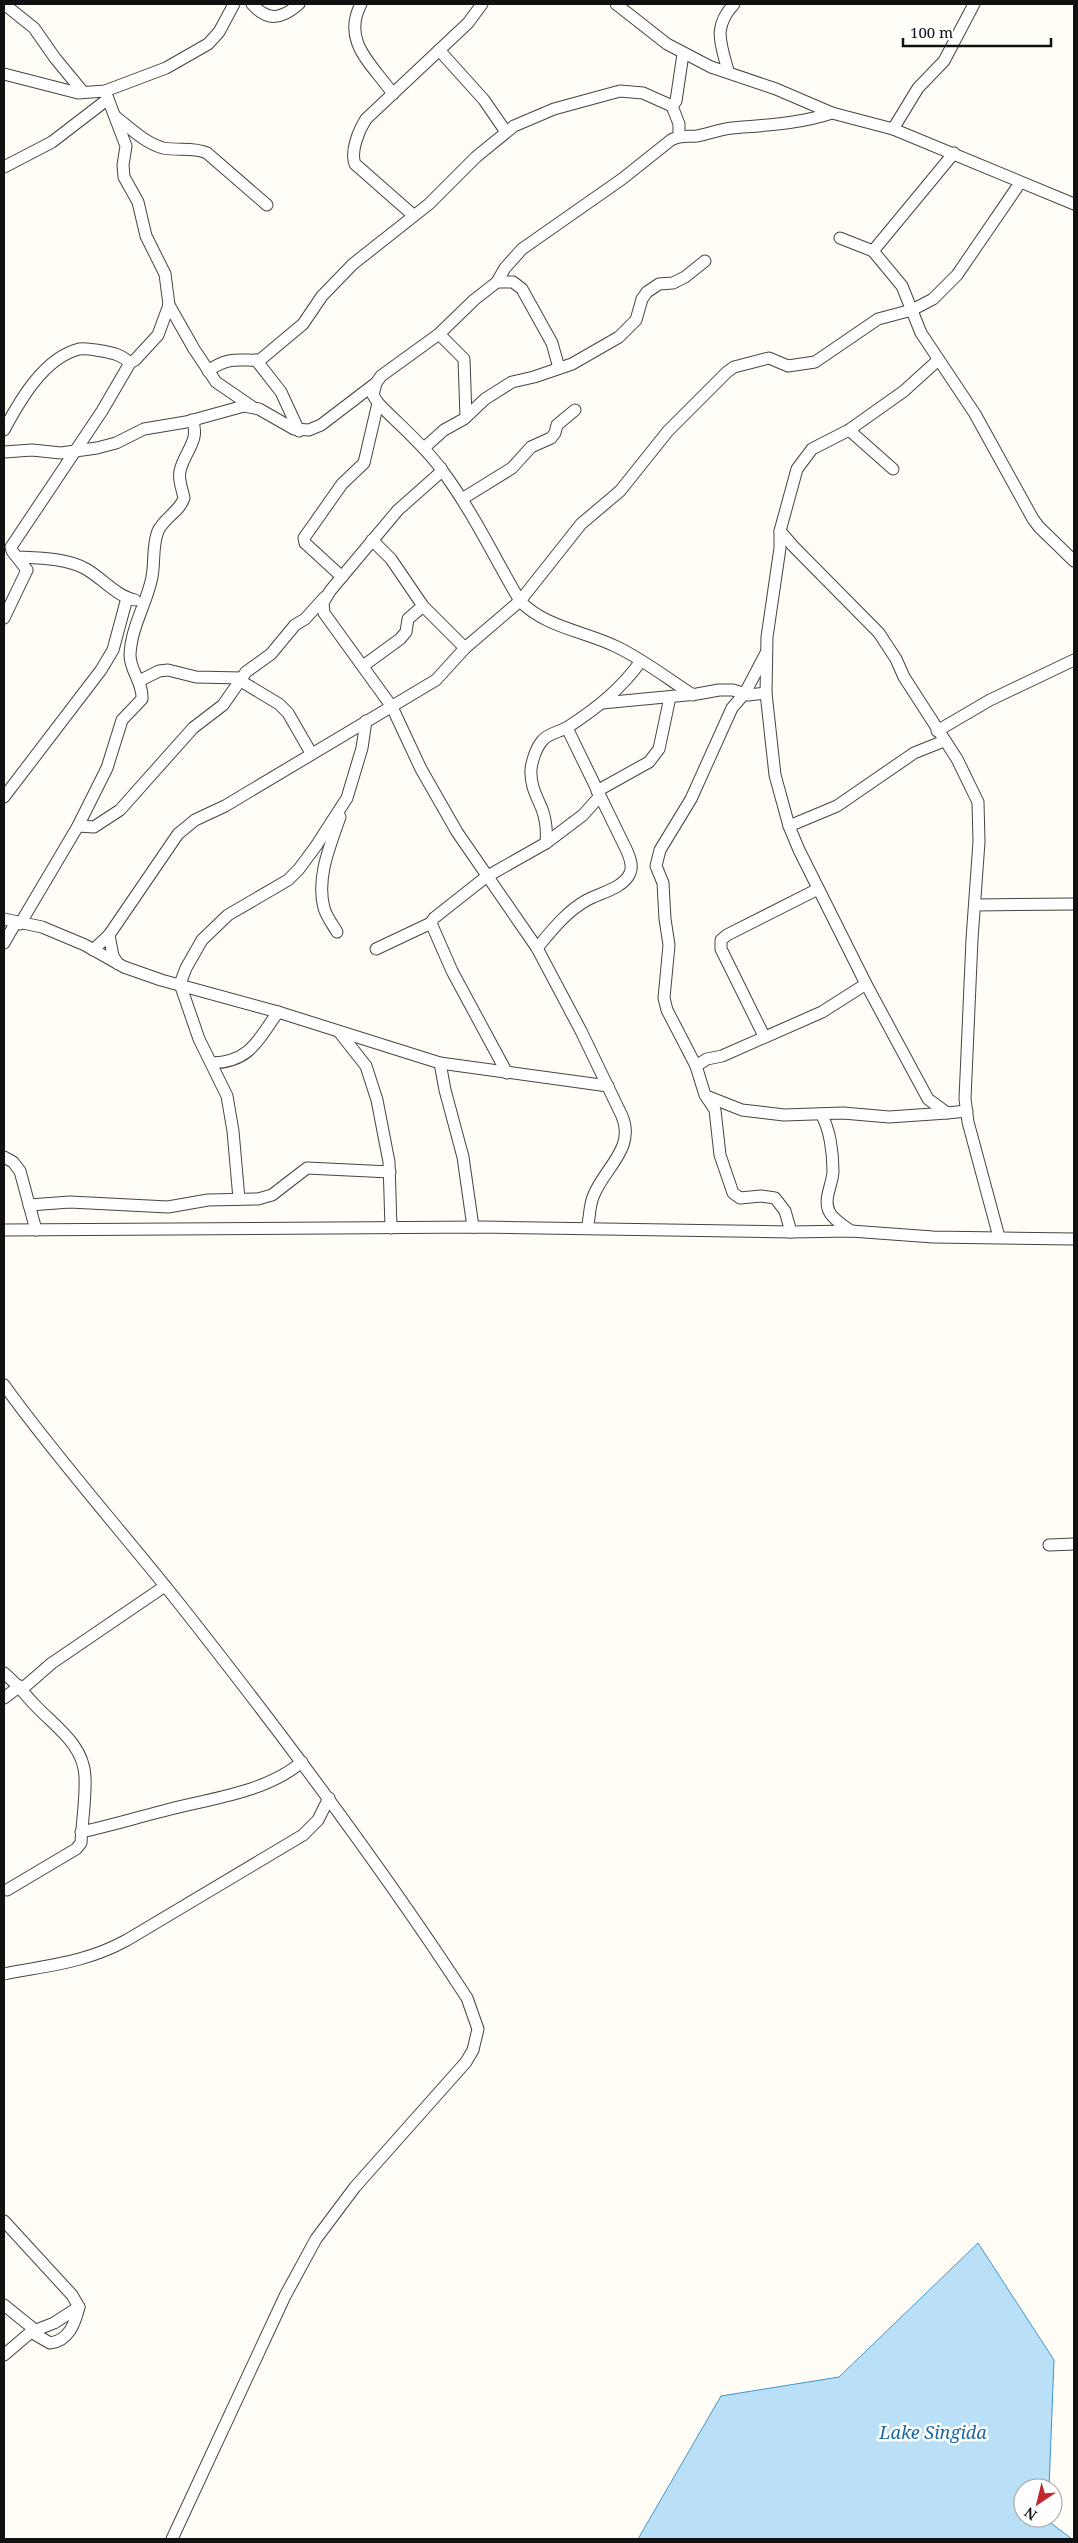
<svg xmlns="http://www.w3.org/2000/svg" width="1078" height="2543" font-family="'Noto Serif',serif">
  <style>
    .water { fill: #b9e0f7; stroke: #3f96cf }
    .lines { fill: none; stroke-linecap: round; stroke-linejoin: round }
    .minor-casing { stroke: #444; stroke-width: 13 }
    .minor { stroke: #fff; stroke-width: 11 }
    .labels { text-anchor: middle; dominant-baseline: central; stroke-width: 5; stroke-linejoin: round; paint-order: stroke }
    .water-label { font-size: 18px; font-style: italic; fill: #1768a6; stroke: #fff }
  </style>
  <rect width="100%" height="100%" fill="#fffdf5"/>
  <polygon class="water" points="978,2243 1054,2360 1049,2488 1023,2488 1023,2518 1048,2518 1048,2521 1072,2539 638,2539 721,2396 839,2377"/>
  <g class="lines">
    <defs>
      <g id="minor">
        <polyline points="4,4 34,28 55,58 83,92"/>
        <path d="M252 4C268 22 282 19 299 4"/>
        <path d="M361 4C341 42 373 65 393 94"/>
        <polyline points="616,4 667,44 711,67 776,89 832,113 893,129 1074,204"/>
        <polyline points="439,50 484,100 506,132"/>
        <path d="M728 71C721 43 712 28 734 4"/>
        <polyline points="4,74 78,93 105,91 166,68 208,44 219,32 234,4"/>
        <polyline points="105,91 126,146 123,165 124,177 138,202 146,236 165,274 169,305 194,349 216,382 251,406"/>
        <path d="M116 117C130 128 145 143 163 148 177 151 194 147 207 153L267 205"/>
        <polyline points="893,129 918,88 944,61 974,4"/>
        <polyline points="679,136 679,124 672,106 676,101 683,54"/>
        <polyline points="4,167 52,142 108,99"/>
        <path d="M413 215 355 164C350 151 359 130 366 119L468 23 482 4"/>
        <polyline points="840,238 873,251 902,286 921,333 975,414 1033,519 1039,527 1074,561"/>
        <polyline points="873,251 954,153"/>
        <polyline points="497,282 513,282 522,289 552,343 559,368"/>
        <polyline points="439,334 464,359 466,417"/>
        <polyline points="256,360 281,392 299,431"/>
        <polyline points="937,361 904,391 849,430 812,449 797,469 780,531 780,548 767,637 766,693 775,775 789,826 799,850 866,984 928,1099 947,1113 967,1111"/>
        <path d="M208 371C229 356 238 361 260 360L303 324 322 296 353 264 429 204 476 157 514 126 554 109 620 91 643 93 672 106"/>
        <path d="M4 430C20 400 44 358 79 349 87 348 95 350 102 351 113 353 122 355 130 363"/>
        <polyline points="849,430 893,469"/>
        <polyline points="424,448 444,430 464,419 485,399 512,382 534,377 572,364 619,337 636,320 642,299 647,292 659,284 673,283 685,277 705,261"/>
        <polyline points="4,452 32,450 61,453 97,448 116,443 144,429 186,422 244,406 259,409 294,429 309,430 321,425 376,383"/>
        <path d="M441 468 442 471 398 510 330 591 323 603 324 613 392 707 421 769 457 832 537 948 581 1031 622 1116C636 1149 603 1169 593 1197 589 1207 590 1218 587 1228"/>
        <polyline points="462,499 512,468 531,447 551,438 555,433 557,425 575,410"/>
        <polyline points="780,531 794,547 879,633 896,659 904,677 957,759 978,802 979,842 972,939 965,1099 968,1122 999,1237"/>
        <polyline points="372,540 391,559 423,606 465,648"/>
        <path d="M17 557C38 558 67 558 86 569 102 578 116 596 135 600"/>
        <polyline points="342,577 305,543 304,538 342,484 364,463 378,403"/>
        <polyline points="4,618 27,570 12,551 11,547 102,411 130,363 135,360 158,335 169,305"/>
        <polyline points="766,653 745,693 732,708 691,799 660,850 656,866 663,883 665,919 669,945 664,998 667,1010 696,1066 705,1095 715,1110 720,1155 733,1193 740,1198 761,1196 775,1198 785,1211 791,1232"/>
        <polyline points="363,666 400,639 406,632 408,619 423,606"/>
        <polyline points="239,680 279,704 288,713 311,753"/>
        <polyline points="139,681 159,671 168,670 196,677 241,678"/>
        <path d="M693 695C668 679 644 660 617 647 585 631 546 628 520 601 494 557 472 510 441 469 423 444 399 425 378 403L373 395 376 383 381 376 439 334 474 300 497 282 505 268 522 249 622 179 671 140C680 135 687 137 697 136 709 134 720 129 732 128 767 125 798 124 832 113"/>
        <polyline points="602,703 697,694 719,690 733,690 748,695 766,693"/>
        <polyline points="937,731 990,700 1074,660"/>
        <polyline points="597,791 649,762 659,749 670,697"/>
        <polyline points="4,797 101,670 113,650 127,598"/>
        <polyline points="78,826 94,827 120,810 193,728 223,705 246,672 271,654 295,625 305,619 325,597"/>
        <polyline points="789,826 837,806 914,753 944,741"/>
        <polyline points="546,843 583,815 600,796"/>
        <polyline points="975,905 1074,904"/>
        <polyline points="4,919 42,927 85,945 124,967 161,980 278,1012 440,1063 608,1086"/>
        <path d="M20 924 78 826 107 768 122 720 142 699C143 682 130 671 130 655 131 627 147 603 152 577 155 561 152 546 158 531 164 518 180 511 184 498 182 488 178 480 180 471 184 452 201 440 192 420"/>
        <path d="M337 932C333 925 326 916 324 908 316 878 330 846 340 817"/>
        <polyline points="109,935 113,956 118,964"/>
        <polyline points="4,943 16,922"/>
        <path d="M537 948C552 930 567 911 587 900 600 893 624 888 630 873 633 866 630 858 627 851L567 728"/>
        <polyline points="376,949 431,923"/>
        <polyline points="93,950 109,935 178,834 195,820 225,806 436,680 465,648 520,601 581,524 620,491 668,431 727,372 734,367 769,358 788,366 815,362 878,319 912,310 933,299 957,275 1020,183"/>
        <polyline points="340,1033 366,1066 377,1100 389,1162 391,1228"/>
        <polyline points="764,1036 721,949 721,940 727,935 818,889"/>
        <path d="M212 1063C250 1062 258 1040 278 1012"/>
        <polyline points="440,1063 445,1090 463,1157 473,1227"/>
        <polyline points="696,1066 707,1059 722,1056 822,1012 866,984"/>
        <path d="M507 1073 452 971 431 923 434 918 486 877 546 843C547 832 546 820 542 809 536 795 530 785 531 769 532 761 536 748 542 741 548 733 560 732 568 727 597 708 621 689 641 661"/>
        <polyline points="709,1097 742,1110 784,1115 843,1113 889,1117 947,1113"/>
        <path d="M821 1114C830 1129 833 1153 833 1171 833 1184 822 1200 830 1213 834 1220 844 1226 851 1231"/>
        <polyline points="4,1157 13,1162 20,1171 36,1230"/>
        <polyline points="239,1199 233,1131 227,1096 199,1039 180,984 186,968 202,940 228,915 288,880 299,869 316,846 347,798 362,748 366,721"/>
        <polyline points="29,1205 70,1202 168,1207 208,1200 258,1199 272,1195 307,1168 390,1172"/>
        <polyline points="4,1230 482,1227 791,1232 851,1231 933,1237 1074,1239"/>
        <path d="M4 1385C58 1460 120 1529 178 1602 279 1730 378 1861 467 1998L478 2029 473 2050 466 2062 355 2187 316 2239 285 2296 172 2539"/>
        <polyline points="1049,1545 1074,1544"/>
        <path d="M4 1673C15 1682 23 1692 33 1703 54 1726 84 1744 85 1777 86 1799 82 1822 81 1843L76 1849 7 1890"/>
        <polyline points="22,1689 52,1663 165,1586"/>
        <polyline points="4,1698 20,1686"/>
        <path d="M81 1832C109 1826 135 1818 163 1811 210 1798 263 1794 302 1762"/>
        <path d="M4 1974C49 1965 85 1963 127 1940L303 1835 318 1820 329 1798"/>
        <path d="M4 2221 72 2295 79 2307C75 2323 69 2341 50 2343L31 2332"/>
        <polyline points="4,2305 35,2330"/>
        <polyline points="4,2355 31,2332 54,2323 79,2307"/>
      </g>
    </defs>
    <use href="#minor" class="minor-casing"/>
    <use href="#minor" class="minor"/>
  </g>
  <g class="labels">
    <g class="water-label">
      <text x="933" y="2432">Lake Singida</text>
    </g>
  </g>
  <rect width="1078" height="2543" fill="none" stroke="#111111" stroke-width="10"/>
  <g transform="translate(1038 2503) rotate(215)"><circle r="24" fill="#ffffff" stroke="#a0a0a0"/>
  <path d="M0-4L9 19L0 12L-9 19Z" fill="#c4262e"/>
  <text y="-8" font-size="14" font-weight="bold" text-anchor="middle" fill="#111111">N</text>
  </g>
  <path d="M903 38v8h148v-8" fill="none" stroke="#111111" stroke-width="2.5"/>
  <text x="910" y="38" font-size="15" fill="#111111" stroke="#ffffff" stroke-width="4" paint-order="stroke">100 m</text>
</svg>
